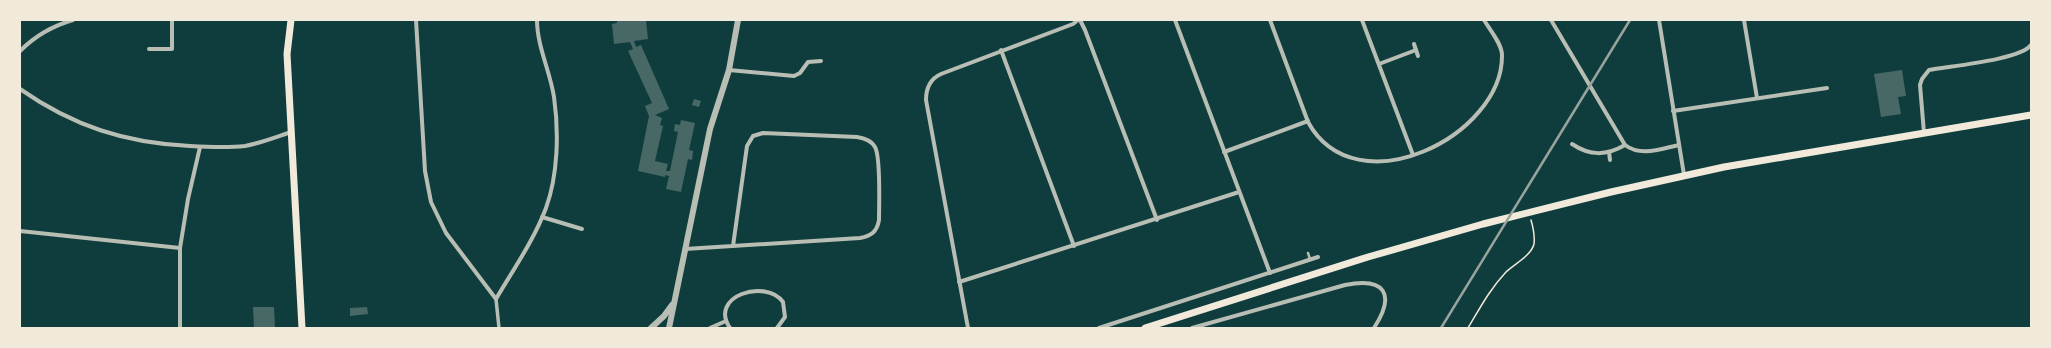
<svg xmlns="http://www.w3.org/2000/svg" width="2051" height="348" font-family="'PT Serif',serif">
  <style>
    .building { fill: #486865 }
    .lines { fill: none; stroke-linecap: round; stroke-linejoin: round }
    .path { stroke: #f1e9da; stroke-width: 1.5 }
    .service { stroke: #b8beb3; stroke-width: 2.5 }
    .pedestrian { stroke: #b8beb3; stroke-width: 3.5 }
    .minor { stroke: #b8beb3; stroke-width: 4 }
    .tertiary { stroke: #b8beb3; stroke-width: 6 }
    .secondary { stroke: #f1e9da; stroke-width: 7 }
    .primary { stroke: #f1e9da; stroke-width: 7 }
    .rail { stroke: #97a49c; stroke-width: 2.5 }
  </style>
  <rect width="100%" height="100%" fill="#0f3d3e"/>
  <g class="building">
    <polygon points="620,20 646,20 648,39 634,41 636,47 641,45 669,109 655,115 662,118 660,125 663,126 655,161 668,164 666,171 670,171 678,132 674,131 675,124 680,125 681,120 695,123 689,150 693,151 692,160 688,159 681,192 666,189 669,176 665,175 665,177 638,171 649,116 645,106 652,103 628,51 633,49 630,42 614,44 612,24 617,23 617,21"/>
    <polygon points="1902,70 1906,96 1898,97 1901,114 1881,117 1874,74"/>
    <polygon points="694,99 701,101 699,107 692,105"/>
    <polygon points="253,307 274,307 275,328 254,328"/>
    <polygon points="367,307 368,314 350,316 350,308"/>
  </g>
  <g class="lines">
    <path class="path" d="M1468 328C1480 308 1490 289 1506 272 1514 264 1531 256 1534 244 1535 236 1533 227 1531 220"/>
    <polyline class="service" points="1308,253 1310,259"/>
    <polyline class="pedestrian" points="496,299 499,328"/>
    <g class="minor">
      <path d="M416 20 425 171 431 202 446 233 496 299C513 270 534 240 546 208 558 175 559 132 554 97 550 71 537 46 537 20"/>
      <polyline points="1080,20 1085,30 1157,220"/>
      <polyline points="1175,20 1270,273"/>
      <path d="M1270 20 1308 122C1356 209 1503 136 1502 55 1502 44 1490 30 1484 20"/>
      <polyline points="1362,20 1413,155"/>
      <path d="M1551 20 1625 145C1641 157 1660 149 1679 145"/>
      <polyline points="1659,20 1684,175"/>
      <polyline points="1744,20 1757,98"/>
      <polyline points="1414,44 1418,56"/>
      <polyline points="149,49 172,49 172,20"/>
      <polyline points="1001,50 1074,246"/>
      <path d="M20 51C35 36 52 26 73 20"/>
      <polyline points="1379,64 1416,50"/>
      <polyline points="729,70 794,76 800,73 808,62 821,61"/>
      <path d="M20 89C73 126 125 143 190 146 208 147 226 148 245 146 261 143 276 137 291 132"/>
      <polyline points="1673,111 1827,88"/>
      <path d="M1924 133 1920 85 1922 79 1929 70C1950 66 2020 60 2031 45"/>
      <path d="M1572 144C1590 156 1606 156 1625 145"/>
      <polyline points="1224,152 1308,121"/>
      <polyline points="1609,152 1610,160"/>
      <polyline points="542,217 582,229"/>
      <polyline points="20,231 180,248"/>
      <path d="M685 249 860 238C871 236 877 232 879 220 879 206 881 157 875 147 871 140 864 138 857 137L763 133 753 136 747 146 733 246"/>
      <polyline points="959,282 1239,192"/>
      <polyline points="180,328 180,248 188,199 200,147"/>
      <polyline points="710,328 726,321"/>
      <path d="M730 328C708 296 766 278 783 302L785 317 777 328"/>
      <path d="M968 328 926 100C926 88 930 79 941 74L1073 24 1078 20"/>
      <polyline points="1099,328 1318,257"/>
      <path d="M1192 328 1345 285C1385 277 1396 294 1374 328"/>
    </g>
    <g class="tertiary">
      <polyline points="651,328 664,316 672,305"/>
      <polyline points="669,328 710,129 729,70 738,20"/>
    </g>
    <polyline class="secondary" points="1145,328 1368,257 1483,224 1611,192 1724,167 2031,115"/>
    <polyline class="primary" points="291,20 287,54 302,328"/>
    <polyline class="rail" points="1441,328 1630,20"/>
  </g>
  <rect width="2051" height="348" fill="none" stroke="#f1e9da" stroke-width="42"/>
</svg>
